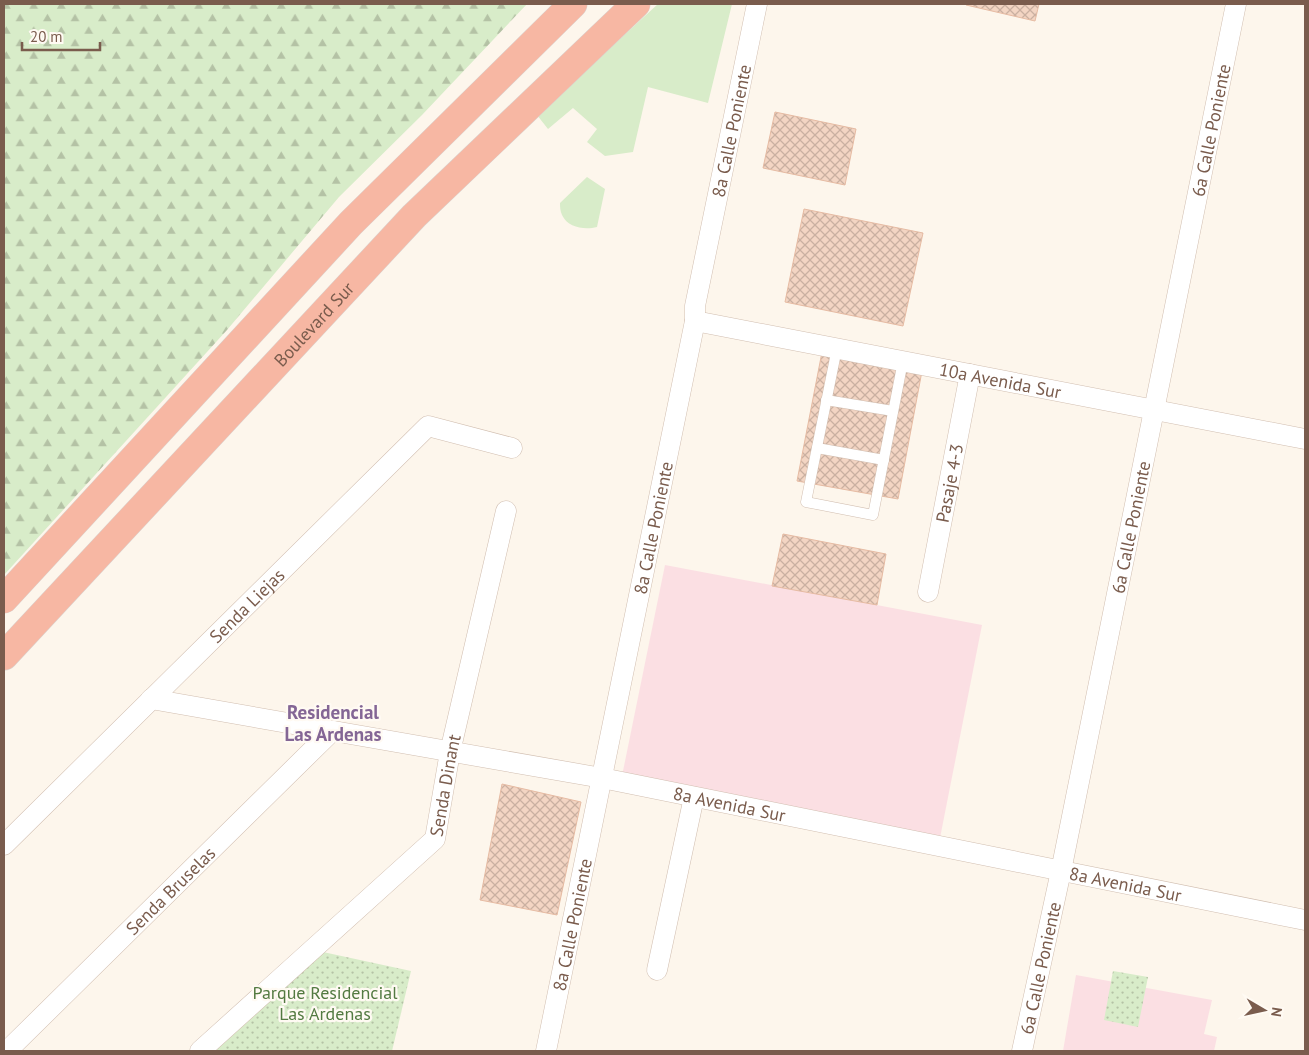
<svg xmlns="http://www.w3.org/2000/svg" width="1309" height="1055" font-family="'PT Sans',sans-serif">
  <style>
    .medical { fill: #fbdfe3 }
    .grass { fill: #d8ecc9 }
    .forest { fill: url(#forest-firs) }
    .park { fill: url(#park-dots) }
    .building { fill: url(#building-cross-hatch); stroke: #e6bba3 }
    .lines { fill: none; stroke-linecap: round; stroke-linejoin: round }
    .lane-casing { stroke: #d1beb0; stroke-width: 11 }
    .street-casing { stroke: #d1beb0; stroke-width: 21 }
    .highway-casing { stroke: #dad1cd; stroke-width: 29 }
    .lane { stroke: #fff; stroke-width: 10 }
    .street { stroke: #fff; stroke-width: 20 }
    .highway { stroke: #f7b7a3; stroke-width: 28 }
    .labels { text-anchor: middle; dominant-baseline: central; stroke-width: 4.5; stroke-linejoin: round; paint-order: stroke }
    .street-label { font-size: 18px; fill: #7a5c4d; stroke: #fffaf3 }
    .park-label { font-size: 18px; fill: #537a41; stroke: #fffaf3 }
    .neighbourhood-label { font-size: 19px; font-weight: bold; fill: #846695; stroke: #fffaf3 }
  </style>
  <defs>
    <pattern id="forest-firs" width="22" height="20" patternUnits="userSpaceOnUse" patternTransform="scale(1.25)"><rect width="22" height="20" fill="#d8ecc9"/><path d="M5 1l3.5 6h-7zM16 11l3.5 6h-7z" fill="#b4c2a5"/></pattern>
    <pattern id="park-dots" width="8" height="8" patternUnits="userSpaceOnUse" patternTransform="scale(1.25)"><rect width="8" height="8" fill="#d8ecc9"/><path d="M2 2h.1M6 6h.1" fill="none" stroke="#b4c2a5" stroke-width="1.8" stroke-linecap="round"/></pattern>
    <pattern id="building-cross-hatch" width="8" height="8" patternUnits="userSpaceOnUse" patternTransform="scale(1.25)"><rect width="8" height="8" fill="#f3d5c3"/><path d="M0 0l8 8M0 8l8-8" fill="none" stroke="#cab0a1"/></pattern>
  </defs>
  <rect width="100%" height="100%" fill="#fdf6ec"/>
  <g class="medical">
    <polygon points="665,565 982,625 939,843 622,776"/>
    <polygon points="1076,975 1212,1000 1204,1034 1217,1037 1214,1051 1063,1051"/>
  </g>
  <g class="grass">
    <polygon points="658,4 732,4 708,103 648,87 633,152 605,156 587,142 597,129 573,108 548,129 537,115"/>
    <path d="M587 177 605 189 597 227C585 230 568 228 562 215 560 211 560 206 560 203Z"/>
  </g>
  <polygon class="forest" points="4,4 527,4 422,115 339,197 227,330 4,575"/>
  <g class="park">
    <polygon points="309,949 411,971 392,1051 205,1051"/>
    <polygon points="1113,971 1148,977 1138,1027 1104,1020"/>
  </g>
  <g class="building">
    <polygon points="966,4 1039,4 1035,21 966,5"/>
    <polygon points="775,112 856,129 845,185 763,168"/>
    <polygon points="804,209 923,233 903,326 785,302"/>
    <polygon points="822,352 922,371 898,499 797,481"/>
    <polygon points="783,534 886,554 877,605 772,586"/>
    <polygon points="502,784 581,802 557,915 480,900"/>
  </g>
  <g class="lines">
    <defs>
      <g id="lane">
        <polyline points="837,348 806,502 873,515 903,361"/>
        <polyline points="826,400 893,411"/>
        <polyline points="817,448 884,460"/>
      </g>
      <g id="street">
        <path id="s1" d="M695 321 1305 439"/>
        <path id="s2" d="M928 592 970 374"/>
        <path id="s3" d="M151 699 602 778 1305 920"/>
        <path id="s4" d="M4 845 428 426 512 448"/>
        <polyline points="657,970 694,797"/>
        <path id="s5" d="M7 1051 332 731"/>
        <path id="s6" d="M200 1051 435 839 450 752 506 511"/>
        <path id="s7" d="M546 1051 695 321V306L757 4"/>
        <path id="s8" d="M1022 1051 1061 871 1236 4"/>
      </g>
      <g id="highway">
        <polyline points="4,599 351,223 573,4"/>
        <path id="s9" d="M4 656 414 216 636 4"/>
      </g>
    </defs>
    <use href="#lane" class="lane-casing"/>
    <use href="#street" class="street-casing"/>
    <use href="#highway" class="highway-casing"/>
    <use href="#lane" class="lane"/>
    <use href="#street" class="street"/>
    <use href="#highway" class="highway"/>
  </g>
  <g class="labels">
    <g class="street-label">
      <text stroke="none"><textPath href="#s7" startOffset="939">8a Calle Poniente</textPath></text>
      <text stroke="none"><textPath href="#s8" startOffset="940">6a Calle Poniente</textPath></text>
      <text stroke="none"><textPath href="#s9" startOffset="454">Boulevard Sur</textPath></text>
      <text stroke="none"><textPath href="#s1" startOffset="311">10a Avenida Sur</textPath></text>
      <text stroke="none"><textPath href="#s2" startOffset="111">Pasaje 4-3</textPath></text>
      <text stroke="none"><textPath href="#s7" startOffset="534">8a Calle Poniente</textPath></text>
      <text stroke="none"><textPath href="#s8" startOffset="535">6a Calle Poniente</textPath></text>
      <text stroke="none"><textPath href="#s4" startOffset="341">Senda Liejas</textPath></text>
      <text stroke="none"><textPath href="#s6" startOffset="371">Senda Dinant</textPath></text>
      <text stroke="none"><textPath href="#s3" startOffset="588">8a Avenida Sur</textPath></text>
      <text stroke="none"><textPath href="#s3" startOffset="992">8a Avenida Sur</textPath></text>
      <text stroke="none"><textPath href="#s5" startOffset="229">Senda Bruselas</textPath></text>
      <text stroke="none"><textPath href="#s7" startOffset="129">8a Calle Poniente</textPath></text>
      <text stroke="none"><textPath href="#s8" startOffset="85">6a Calle Poniente</textPath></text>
    </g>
    <g class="park-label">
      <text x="325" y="992">Parque Residencial<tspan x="325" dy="21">Las Ardenas</tspan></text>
    </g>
    <g class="neighbourhood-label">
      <text x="333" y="712">Residencial<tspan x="333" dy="22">Las Ardenas</tspan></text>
    </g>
  </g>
  <rect width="1309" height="1055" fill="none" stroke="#7a5c4d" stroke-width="10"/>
  <g transform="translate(1264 1010) rotate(99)" stroke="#fffaf3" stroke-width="4" paint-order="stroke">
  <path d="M0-4L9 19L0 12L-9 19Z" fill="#7a5c4d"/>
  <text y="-8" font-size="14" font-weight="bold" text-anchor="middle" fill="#7a5c4d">N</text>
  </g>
  <path d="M22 42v8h78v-8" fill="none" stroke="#7a5c4d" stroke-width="2.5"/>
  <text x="30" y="42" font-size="15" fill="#7a5c4d" stroke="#fffaf3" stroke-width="4" paint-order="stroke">20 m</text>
</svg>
